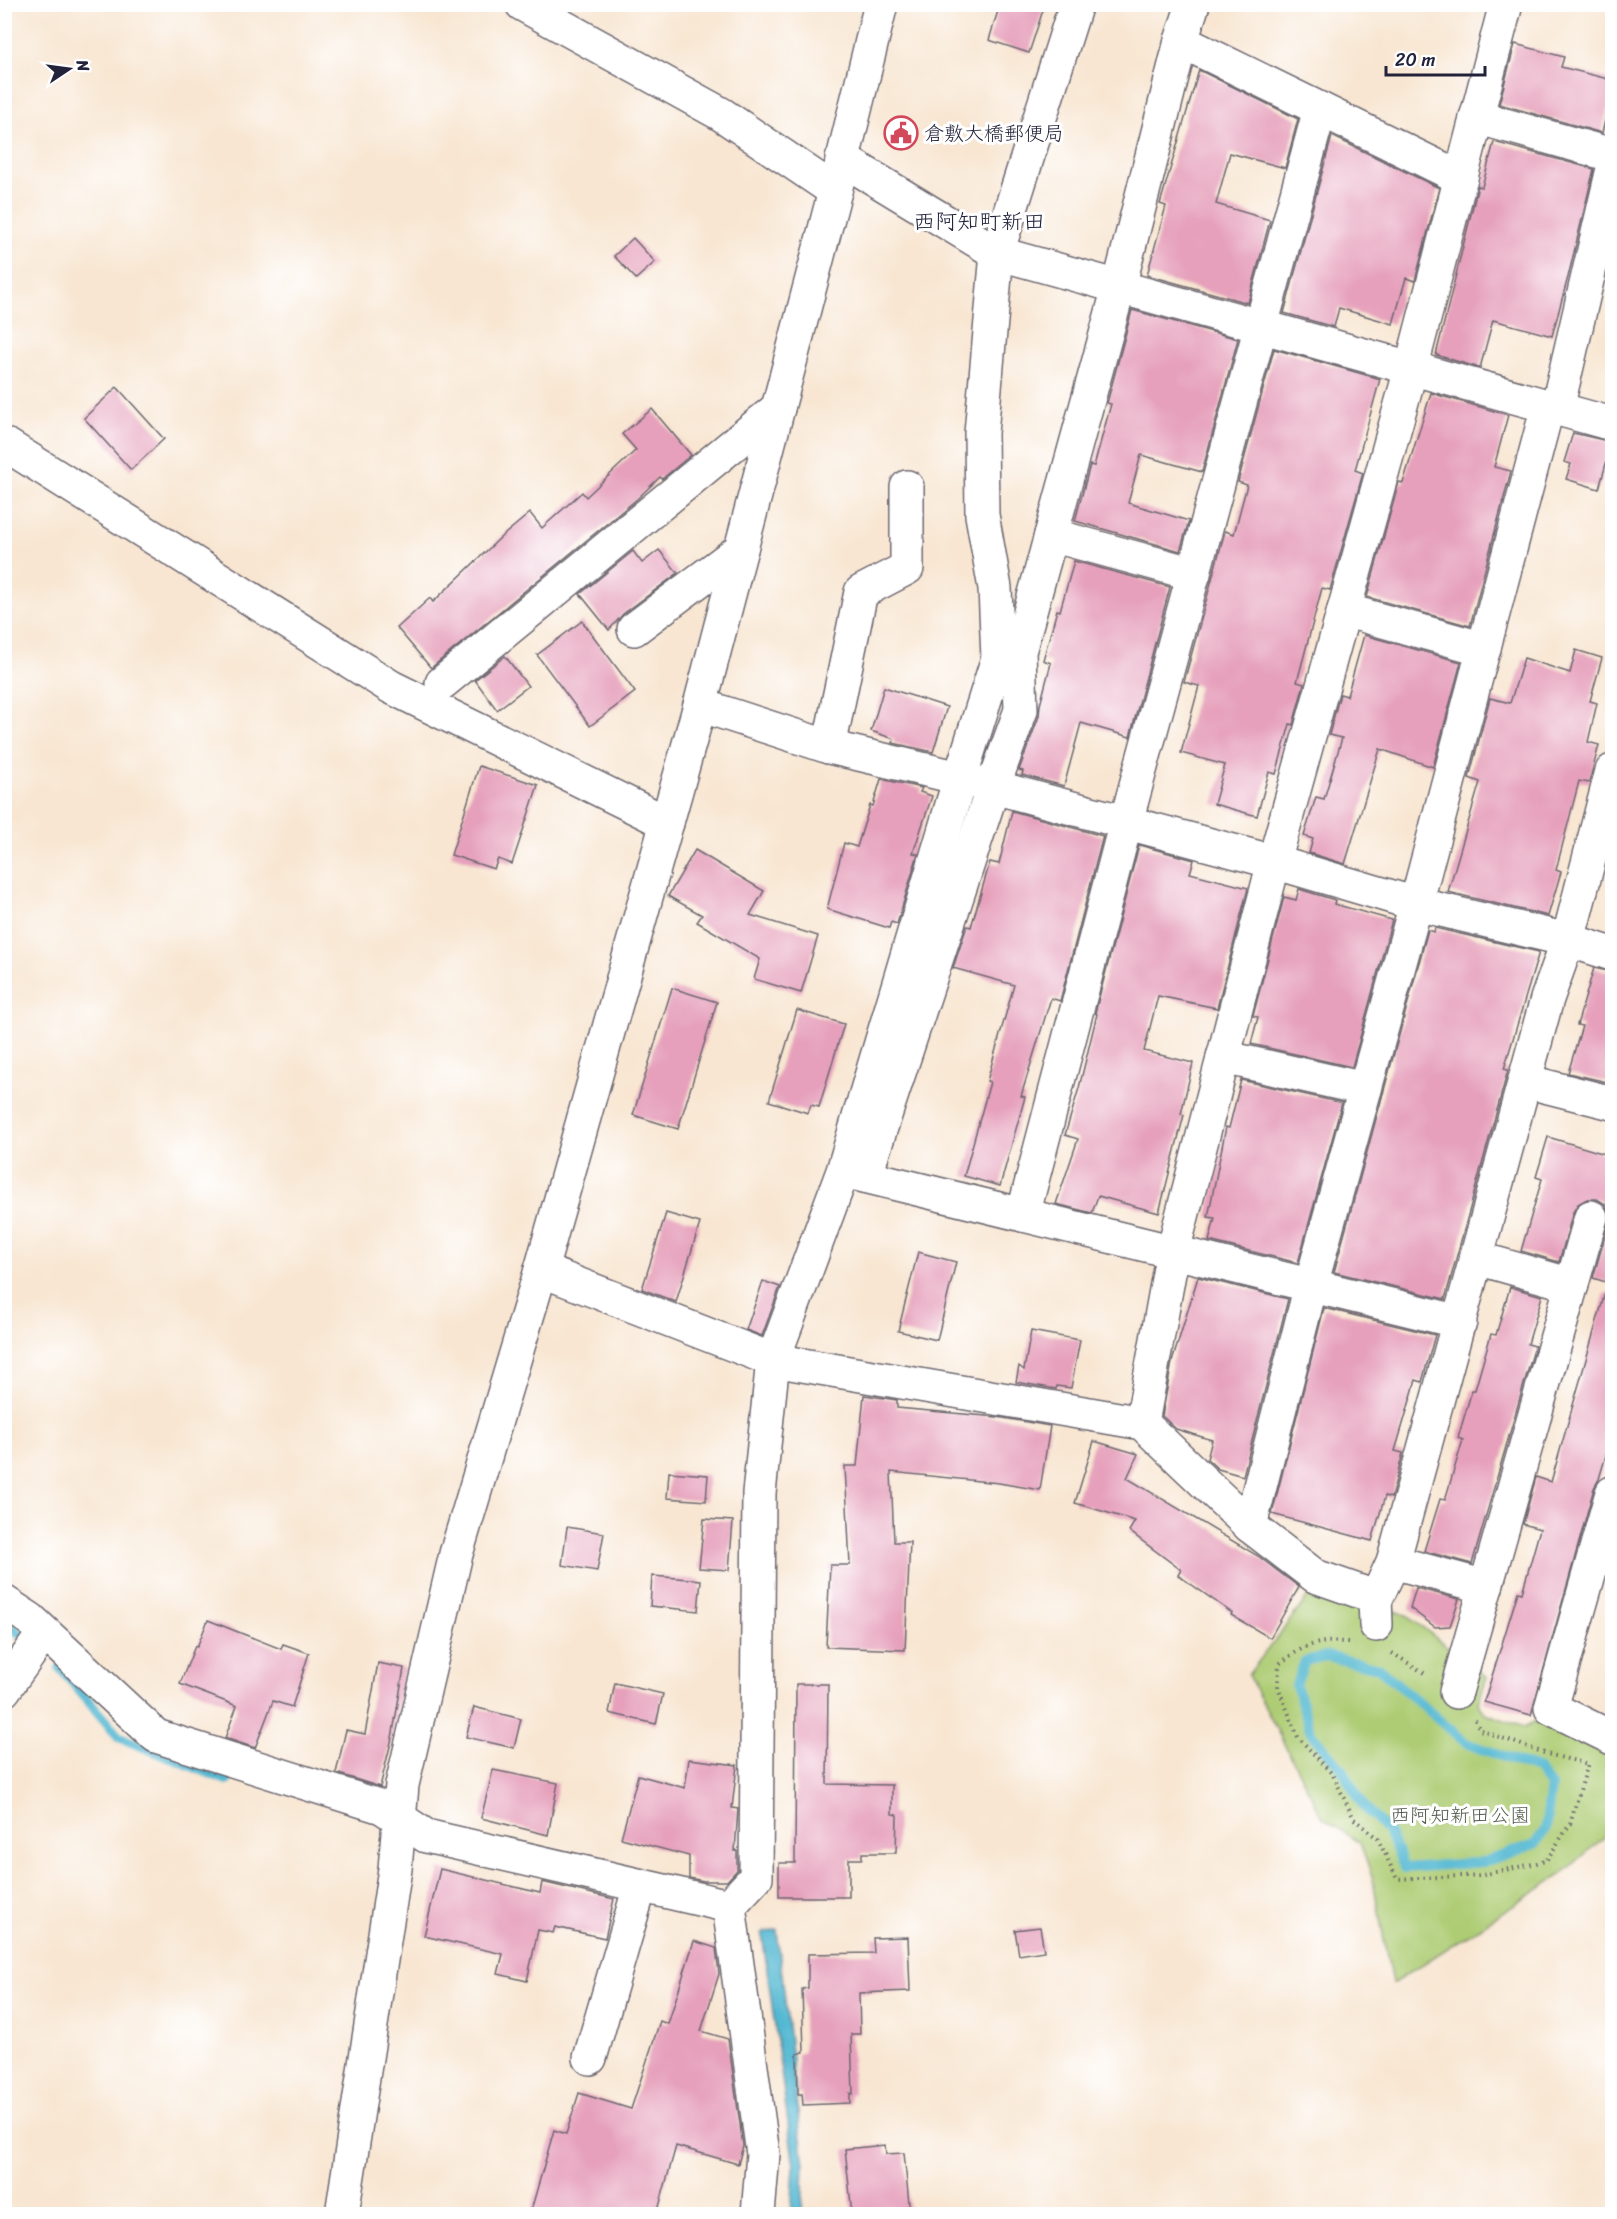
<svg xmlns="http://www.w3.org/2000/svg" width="1617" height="2219" font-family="Sriracha,'Klee One',sans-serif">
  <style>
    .green { fill: #adcc73; stroke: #687757; stroke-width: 1.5 }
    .water { fill: #52b8d1; stroke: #3a6d86; stroke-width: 1.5 }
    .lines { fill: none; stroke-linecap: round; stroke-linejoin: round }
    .stream { stroke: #52b8d1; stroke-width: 10 }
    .building { fill: #e6a0bb }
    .minor-casing { stroke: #6d6770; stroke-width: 36 }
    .path { stroke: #6d6770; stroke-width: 4; stroke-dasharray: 1.5 4.5; stroke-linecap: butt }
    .minor { stroke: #fff; stroke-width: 33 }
    .labels { text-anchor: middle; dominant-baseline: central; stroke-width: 6; stroke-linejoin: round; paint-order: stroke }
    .poi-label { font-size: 20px; fill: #22223b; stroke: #fff; text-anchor: start }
    .park-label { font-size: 20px; fill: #535e4f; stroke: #fff }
    .quarter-label { font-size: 22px; fill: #22223b; stroke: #fff }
  </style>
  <rect width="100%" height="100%" fill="#fff"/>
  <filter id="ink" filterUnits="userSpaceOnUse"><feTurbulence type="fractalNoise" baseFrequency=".0167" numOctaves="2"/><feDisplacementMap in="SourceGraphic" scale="12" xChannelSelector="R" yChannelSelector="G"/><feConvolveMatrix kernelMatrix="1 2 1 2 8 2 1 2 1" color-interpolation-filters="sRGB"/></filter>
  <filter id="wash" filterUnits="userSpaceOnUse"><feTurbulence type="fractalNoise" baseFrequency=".008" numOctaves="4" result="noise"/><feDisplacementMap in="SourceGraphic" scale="24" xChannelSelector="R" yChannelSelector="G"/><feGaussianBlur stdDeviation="1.35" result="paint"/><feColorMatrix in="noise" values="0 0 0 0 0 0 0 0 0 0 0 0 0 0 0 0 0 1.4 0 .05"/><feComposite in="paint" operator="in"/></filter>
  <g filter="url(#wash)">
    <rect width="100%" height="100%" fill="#f8e6d2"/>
    <polygon class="green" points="1314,1589 1360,1598 1406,1615 1487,1677 1478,1703 1485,1713 1524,1727 1550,1714 1612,1753 1612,1830 1561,1875 1392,1984 1373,1880 1360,1843 1323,1818 1248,1675"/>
    <polygon class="water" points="777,1930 804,2165 802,2214 791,2214 794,2166 762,1933"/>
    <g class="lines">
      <g class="stream">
        <polyline points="4,1623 24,1636"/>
        <polygon points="1326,1656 1379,1668 1466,1743 1539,1770 1551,1787 1545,1830 1535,1844 1484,1862 1405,1868 1388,1832 1363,1805 1341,1768 1311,1733 1296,1685 1305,1661"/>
        <polyline points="60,1668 119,1737 227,1780"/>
      </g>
    </g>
    <g id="blocks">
      <g class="building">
        <polygon points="1000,4 1045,4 1029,53 989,40"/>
        <polygon points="1515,44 1564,57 1561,67 1612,80 1612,91 1602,133 1499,104"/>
        <polygon points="1199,70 1298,119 1285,168 1230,153 1216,204 1270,220 1248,303 1147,275 1166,206 1160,204"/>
        <polygon points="1332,136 1439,188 1415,281 1406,278 1393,324 1339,308 1334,327 1284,313"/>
        <polygon points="1494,142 1594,169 1568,277 1552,336 1493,320 1480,368 1436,355 1478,186 1482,187"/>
        <polygon points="633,238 655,262 636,279 614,256"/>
        <polygon points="1132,310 1238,339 1202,472 1141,455 1128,503 1189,521 1180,551 1075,521 1090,465 1094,466 1111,404 1107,403"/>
        <polygon points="1274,349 1380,379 1355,470 1363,473 1330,590 1322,588 1297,682 1304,684 1293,725 1290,724 1276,774 1269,772 1257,816 1214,804 1225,765 1181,753 1199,686 1184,682 1225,531 1234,534 1247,485 1238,482"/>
        <polygon points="117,387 164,439 131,470 84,418"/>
        <polygon points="1431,393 1508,415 1494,467 1511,471 1470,626 1367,597 1399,482 1403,483"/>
        <polygon points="652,409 691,455 662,479 660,477 637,499 431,668 397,628 430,598 433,602 500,538 530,513 542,528 582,492 586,497 636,450 622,434"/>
        <polygon points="1573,433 1612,442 1599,489 1566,479 1571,464 1564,462"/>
        <polygon points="659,550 678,573 623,614 609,630 580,594 633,551 642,563"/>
        <polygon points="1074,561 1170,587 1130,737 1081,723 1064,786 1022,775 1023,771 1019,770 1039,716 1040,705 1051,663 1043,660 1057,610 1060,611"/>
        <polygon points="582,621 635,692 590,726 537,655"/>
        <polygon points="1364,635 1461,662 1433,767 1380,749 1345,864 1309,853 1313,839 1304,836 1316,797 1324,799 1342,738 1329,735 1340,694 1347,696"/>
        <polygon points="1576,650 1602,658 1590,701 1597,703 1588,742 1599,745 1589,783 1579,781 1556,870 1561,872 1548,916 1448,892 1480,782 1469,778 1490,698 1510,703 1524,658 1570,673"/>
        <polygon points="505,656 528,686 497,710 475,680"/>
        <polygon points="884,687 947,707 933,752 893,743 894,739 871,731"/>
        <polygon points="479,766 538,785 512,864 498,859 494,869 451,855"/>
        <polygon points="881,779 922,788 920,792 932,796 913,853 918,854 897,924 891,922 889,928 827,909 844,843 857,847 870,805 873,806"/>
        <polygon points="1012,811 1103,836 1060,1001 1051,998 1021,1096 1025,1097 1000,1186 964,1176 990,1082 987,1081 1014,985 953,968 967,926 971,927 990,862 999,864"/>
        <polygon points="1139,845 1194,860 1190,873 1248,888 1217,1008 1158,996 1144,1051 1193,1063 1181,1114 1184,1115 1159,1213 1098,1196 1092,1213 1056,1204 1078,1139 1065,1135 1079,1088 1097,1014 1095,1013"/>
        <polygon points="695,850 764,891 750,915 818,936 801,993 754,979 760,959 697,922 702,915 668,896"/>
        <polygon points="1299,889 1335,900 1334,904 1392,920 1352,1067 1251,1044 1258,1017 1253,1016 1284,897 1296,900"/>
        <polygon points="1435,928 1539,952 1504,1069 1508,1070 1445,1299 1334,1272 1428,930 1434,932"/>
        <polygon points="1594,968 1612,972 1611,1083 1568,1073 1582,1026 1577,1025"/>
        <polygon points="672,988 717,1002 678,1129 633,1115"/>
        <polygon points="797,1010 844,1024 819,1107 811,1105 808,1113 769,1101"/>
        <polygon points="1241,1080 1342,1103 1298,1263 1209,1241 1215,1218 1208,1217 1226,1127 1229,1128"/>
        <polygon points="1548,1137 1612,1156 1612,1284 1593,1278 1609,1222 1609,1213 1605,1204 1597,1199 1587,1199 1578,1204 1573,1212 1559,1262 1521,1251 1542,1179 1536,1177"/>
        <polygon points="666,1213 700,1223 676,1302 642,1289"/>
        <polygon points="918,1252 956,1262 937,1340 898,1331"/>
        <polygon points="1198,1277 1288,1299 1243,1476 1218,1469 1207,1459 1212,1440 1176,1429 1162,1416 1172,1362"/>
        <polygon points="763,1281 780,1287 762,1336 746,1330"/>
        <polygon points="1510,1287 1542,1296 1528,1344 1535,1346 1472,1564 1424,1551 1440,1499 1445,1500 1463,1440 1458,1438 1472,1390 1475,1390 1491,1334 1496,1335"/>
        <polygon points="1605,1293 1612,1294 1612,1435 1599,1479 1594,1488 1531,1715 1484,1702 1518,1592 1522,1593 1540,1529 1523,1524 1536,1477 1551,1482"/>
        <polygon points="1324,1308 1435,1335 1422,1382 1416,1380 1395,1451 1403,1453 1391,1498 1385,1496 1372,1541 1272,1514"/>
        <polygon points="1031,1331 1080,1340 1071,1388 1057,1386 1056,1389 1016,1382 1019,1366 1024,1370"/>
        <polygon points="864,1395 897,1400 897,1408 997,1417 1050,1426 1040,1490 999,1483 891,1472 894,1542 910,1542 905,1650 826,1647 830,1565 850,1565 845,1466 857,1466"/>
        <polygon points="1094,1441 1138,1454 1127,1478 1258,1556 1299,1587 1270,1638 1231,1615 1232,1613 1178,1575 1181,1570 1129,1531 1135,1521 1075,1503"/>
        <polygon points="669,1472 708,1475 706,1501 667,1498"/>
        <polygon points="704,1519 733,1521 729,1570 699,1568"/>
        <polygon points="567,1527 604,1533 597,1571 562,1565"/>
        <polygon points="652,1576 701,1580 698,1611 650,1606"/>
        <polygon points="1416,1588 1459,1599 1450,1626 1435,1627 1410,1608"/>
        <polygon points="208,1620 281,1649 283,1644 309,1653 292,1707 273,1701 255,1748 225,1738 237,1706 180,1684 195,1646 197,1647"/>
        <polygon points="378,1663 404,1668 392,1738 380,1787 336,1773 346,1730 365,1734"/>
        <polygon points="615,1683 663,1694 656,1724 609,1713"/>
        <polygon points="796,1684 828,1684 827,1784 892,1785 892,1814 897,1815 896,1853 862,1853 862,1859 849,1859 849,1897 779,1897 779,1863 795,1863"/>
        <polygon points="474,1707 521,1719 514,1748 466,1737"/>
        <polygon points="689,1759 737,1765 732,1808 738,1809 735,1851 737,1851 737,1870 727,1881 704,1881 689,1878 689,1856 621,1838 638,1775 685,1788"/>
        <polygon points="493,1770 558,1783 548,1835 481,1818"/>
        <polygon points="440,1869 540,1893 542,1882 614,1899 605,1938 555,1927 553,1933 538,1930 527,1981 498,1974 503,1954 424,1936"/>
        <polygon points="1040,1927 1044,1951 1019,1955 1015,1930"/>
        <polygon points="908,1937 910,1991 859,1993 860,2034 851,2034 853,2094 850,2093 850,2103 803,2105 802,2094 798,2094 797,2054 804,2052 802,1989 808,1988 808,1954 874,1953 873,1938"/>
        <polygon points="694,1941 716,1948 719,1974 701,2031 728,2039 743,2146 738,2164 676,2146 657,2214 530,2214 554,2130 566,2134 579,2093 631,2109 660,2021 668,2024"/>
        <polygon points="885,2145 886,2154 904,2153 910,2214 852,2214 845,2149"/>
      </g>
    </g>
  </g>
  <g filter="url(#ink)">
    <use href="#blocks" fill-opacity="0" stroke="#6d6770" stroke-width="1.5"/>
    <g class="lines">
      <defs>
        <g id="minor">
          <polyline points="522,4 721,114 835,191"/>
          <polyline points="1181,41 1461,178"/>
          <polyline points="1476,117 1612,155"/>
          <polyline points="842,159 997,253 1612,424"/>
          <polyline points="1557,409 1612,173"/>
          <polyline points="8,446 391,687 667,823"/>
          <polyline points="1051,535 1194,574"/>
          <polyline points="1344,610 1484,649"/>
          <polyline points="634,629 741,549"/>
          <polyline points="442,683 778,408"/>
          <polyline points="700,705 829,747 960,778 1274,862 1416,904 1568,940 1612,954"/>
          <polyline points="829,747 861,592 907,568 907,487"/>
          <polyline points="1223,1057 1365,1089"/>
          <polyline points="1525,1081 1612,1103"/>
          <polyline points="844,1171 1460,1322"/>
          <polyline points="865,1176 993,787 1021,710 1019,652 1119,287 1181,41 1193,4"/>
          <polyline points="1023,1215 1126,822 1320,109"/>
          <polyline points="1477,1258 1572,1285"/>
          <polyline points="541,1270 773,1360 1142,1423 1250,1526 1315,1576 1375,1597 1376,1625"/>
          <polyline points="1142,1423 1173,1251 1274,862 1411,369 1506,4"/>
          <polyline points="1612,1493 1551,1708 1612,1738"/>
          <polyline points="1250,1526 1311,1285 1416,904 1548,406"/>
          <polyline points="1393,1562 1486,1587"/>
          <polyline points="1375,1601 1393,1562 1547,999 1568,940 1612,771"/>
          <polyline points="4,1602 30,1619 156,1736 382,1807 426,1836 729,1906"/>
          <polyline points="4,1690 44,1633"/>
          <polyline points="1456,1692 1591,1217"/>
          <polyline points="590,2058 640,1886"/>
          <polyline points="342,2214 395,1869 402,1785 456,1554 541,1270 700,705 835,191 881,4"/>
          <polyline points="758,2214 763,2154 729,1906 756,1877 759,1493 773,1360 843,1171 960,778 998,658 995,588 982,515 981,433 997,253 1076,4"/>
        </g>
      </defs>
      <use href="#minor" class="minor-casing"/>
      <g class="path">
        <path d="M1348 1642C1316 1640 1304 1645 1279 1664L1278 1687 1298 1737 1333 1775 1354 1819 1378 1839 1397 1879 1482 1875 1546 1861 1570 1824 1588 1764 1547 1754 1480 1730 1474 1718"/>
        <polyline points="1392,1653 1426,1674"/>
      </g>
      <use href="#minor" class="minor"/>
    </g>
  </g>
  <defs>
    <symbol id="civic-ring" viewBox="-11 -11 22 22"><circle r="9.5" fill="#fff" stroke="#d1495b" stroke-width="1.5"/><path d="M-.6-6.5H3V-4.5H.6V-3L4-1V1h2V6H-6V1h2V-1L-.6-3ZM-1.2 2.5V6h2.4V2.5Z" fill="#d1495b"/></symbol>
  </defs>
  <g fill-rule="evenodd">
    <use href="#civic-ring" x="882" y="114" width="38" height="38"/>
  </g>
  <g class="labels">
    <g class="poi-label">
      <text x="924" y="133">倉敷大橋郵便局</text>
    </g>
    <g class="park-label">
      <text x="1460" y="1815">西阿知新田公園</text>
    </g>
    <g class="quarter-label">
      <text x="979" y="221">西阿知町新田</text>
    </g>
  </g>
  <rect width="1617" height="2219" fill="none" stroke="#fff" stroke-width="24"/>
  <g transform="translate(69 69) rotate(77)" stroke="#ffffff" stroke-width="4.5" paint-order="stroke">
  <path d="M0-4.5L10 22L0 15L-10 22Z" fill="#22223b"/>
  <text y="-9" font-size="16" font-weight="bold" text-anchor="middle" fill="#22223b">N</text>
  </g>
  <path d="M1386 66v9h99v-9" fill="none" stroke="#22223b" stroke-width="3"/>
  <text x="1395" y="66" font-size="18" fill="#22223b" stroke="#ffffff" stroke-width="4.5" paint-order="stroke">20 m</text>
</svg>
